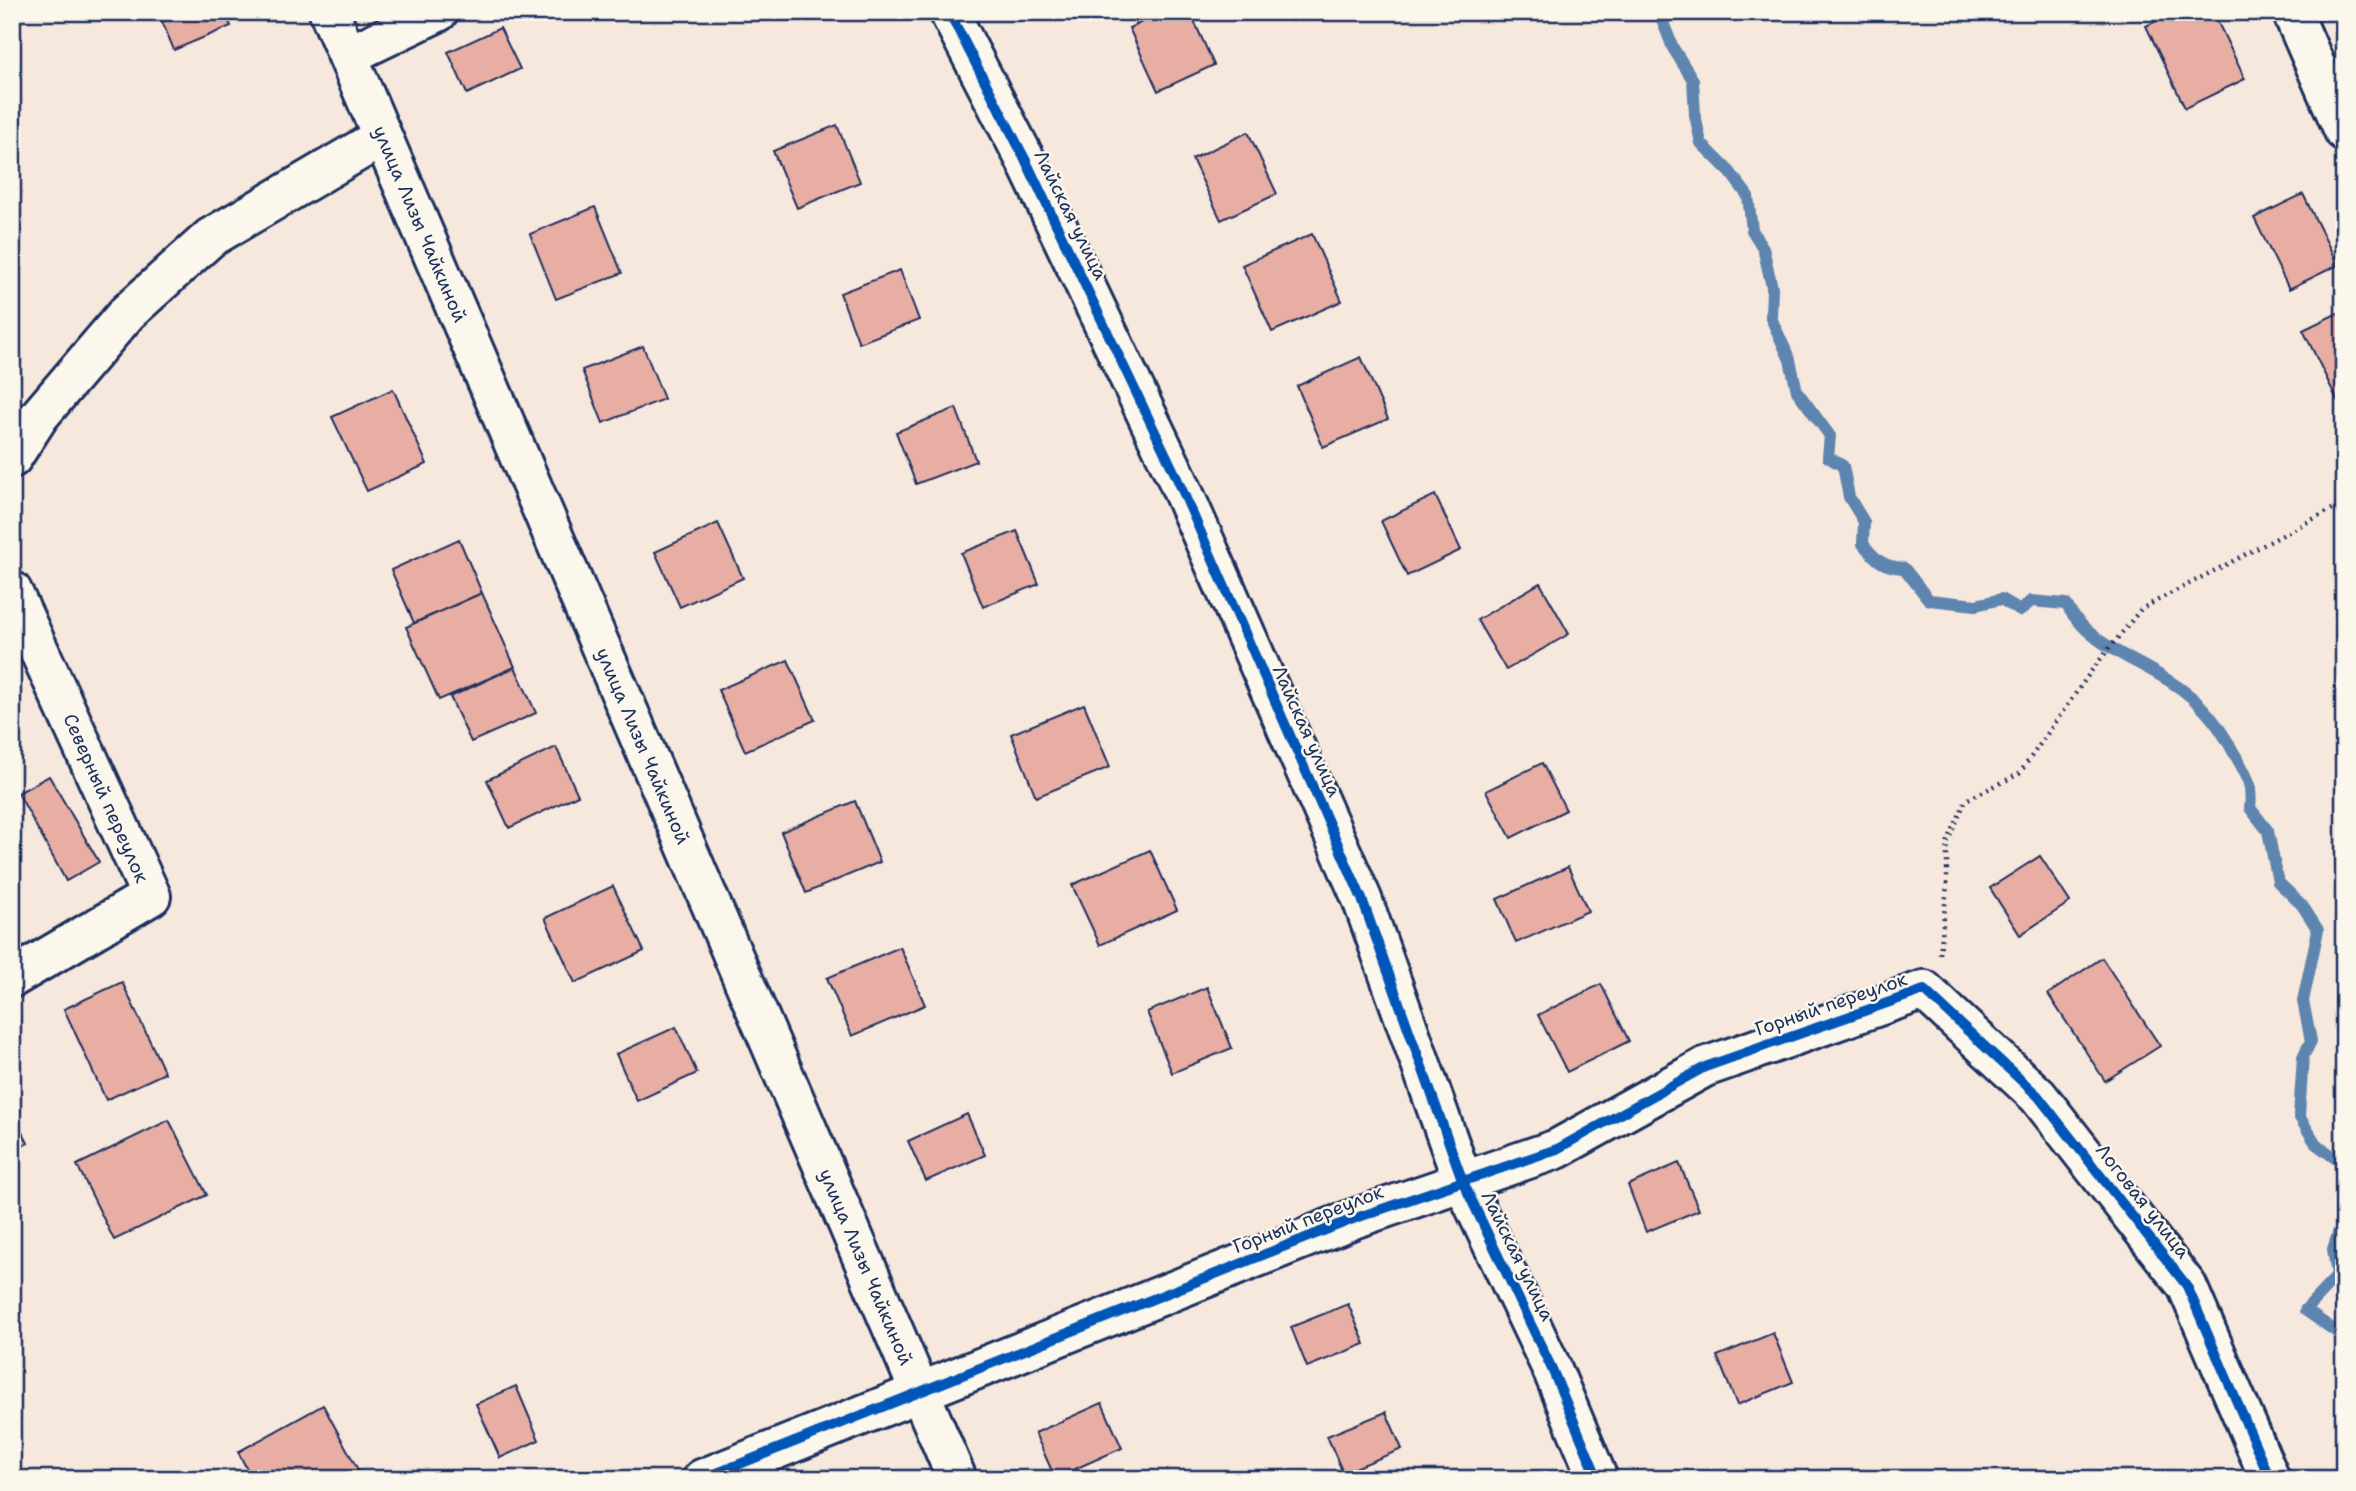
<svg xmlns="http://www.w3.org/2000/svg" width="2356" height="1491" font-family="'Shantell Sans',sans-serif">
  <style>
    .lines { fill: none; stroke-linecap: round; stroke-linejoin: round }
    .stream { stroke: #5d85b0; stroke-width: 12 }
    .building { fill: #e8aea3; stroke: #1b2f5e; stroke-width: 2 }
    .minor-casing { stroke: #1b2f5e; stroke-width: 44 }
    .path { stroke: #1b2f5e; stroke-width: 4.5; stroke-dasharray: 2 5; stroke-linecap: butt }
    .minor { stroke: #fbf7ec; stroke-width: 38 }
    .cycleway-casing { stroke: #fbf7ec; stroke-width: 15 }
    .cycleway { stroke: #0057b8; stroke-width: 10 }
    .labels { text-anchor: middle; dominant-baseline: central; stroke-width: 5; stroke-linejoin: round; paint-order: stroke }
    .street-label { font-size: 19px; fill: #1b2f5e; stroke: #fbf7ec }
  </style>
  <rect width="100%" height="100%" fill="#f7e8dd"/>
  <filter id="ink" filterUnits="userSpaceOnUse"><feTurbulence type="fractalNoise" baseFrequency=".0143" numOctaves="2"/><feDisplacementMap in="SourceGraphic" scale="14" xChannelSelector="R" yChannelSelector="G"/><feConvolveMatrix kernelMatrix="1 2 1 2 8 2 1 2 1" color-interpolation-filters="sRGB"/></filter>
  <g filter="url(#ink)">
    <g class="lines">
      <g class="stream">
        <path d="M1659 12 1673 48 1693 80 1695 115 1701 143 1730 172 1748 196 1752 230 1763 248 1772 287 1771 318 1790 360 1797 391 1830 436 1828 457 1843 466 1849 497 1864 522 1863 544C1876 560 1883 567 1904 568L1929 600 1976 605 2001 599 2020 611 2031 601 2066 604C2090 649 2146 661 2185 692 2207 709 2221 729 2234 753 2246 774 2253 783 2250 808L2268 831 2278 882 2302 905 2318 930 2303 1001 2311 1041 2303 1057 2299 1116 2316 1144 2339 1161 2344 1181"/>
        <polyline points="2344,1215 2333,1249 2337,1276 2305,1310 2344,1337"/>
      </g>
    </g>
    <g class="building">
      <polygon points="158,12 225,12 231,26 174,50"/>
      <polygon points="1164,12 1190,12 1214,65 1158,91 1129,28"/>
      <polygon points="2175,12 2213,12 2245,79 2185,108 2146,26"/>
      <polygon points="500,28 520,69 467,94 448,52"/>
      <polygon points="837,125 860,182 797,208 773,151"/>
      <polygon points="1248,132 1277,194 1221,220 1192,159"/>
      <polygon points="2303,194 2338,265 2289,289 2254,218"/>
      <polygon points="595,207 622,273 556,299 530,234"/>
      <polygon points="1312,234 1342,301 1272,332 1242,265"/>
      <polygon points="900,270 919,320 859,343 840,293"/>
      <polygon points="2344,310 2344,414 2303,330"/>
      <polygon points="643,346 664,399 603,423 582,370"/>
      <polygon points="1361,357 1388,419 1323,447 1297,386"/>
      <polygon points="393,389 427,464 367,491 332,417"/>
      <polygon points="956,408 976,461 916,484 896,432"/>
      <polygon points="1435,495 1461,550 1407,576 1381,521"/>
      <polygon points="718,523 743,578 680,607 655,552"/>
      <polygon points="1017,531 1039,584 983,607 961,553"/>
      <polygon points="459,539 482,593 414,623 391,570"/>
      <polygon points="1540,583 1569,634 1506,670 1477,620"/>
      <polygon points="482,593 515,667 439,700 406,627"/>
      <polygon points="788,660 815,720 745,751 718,690"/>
      <polygon points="515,667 536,713 471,742 450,697"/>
      <polygon points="1084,704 1110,767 1036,797 1011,734"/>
      <polygon points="556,747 578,795 509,828 487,780"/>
      <polygon points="1542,763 1566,810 1511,838 1486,791"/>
      <polygon points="49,776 99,862 66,881 18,793"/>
      <polygon points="855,801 880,862 806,893 781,832"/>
      <polygon points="1150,850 1177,910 1100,945 1072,885"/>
      <polygon points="2040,856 2070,902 2020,935 1990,888"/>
      <polygon points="1568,867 1588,911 1516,943 1497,899"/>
      <polygon points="613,886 644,951 575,983 545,918"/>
      <polygon points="900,947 925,1005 852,1036 827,978"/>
      <polygon points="2102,958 2160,1046 2105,1081 2048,994"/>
      <polygon points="122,982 165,1073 106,1100 64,1009"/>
      <polygon points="1601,984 1629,1041 1567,1072 1538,1015"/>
      <polygon points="1207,987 1232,1048 1172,1073 1147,1012"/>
      <polygon points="676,1027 697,1073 637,1101 616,1054"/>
      <polygon points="12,1112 28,1143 12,1151"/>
      <polygon points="967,1114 985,1155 926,1181 908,1141"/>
      <polygon points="169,1120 207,1195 114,1240 77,1165"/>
      <polygon points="1679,1163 1699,1210 1646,1232 1628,1185"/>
      <polygon points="1348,1304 1365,1344 1307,1367 1291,1327"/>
      <polygon points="1773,1333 1793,1382 1737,1405 1717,1356"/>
      <polygon points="516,1386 539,1440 500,1458 476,1404"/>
      <polygon points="1102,1403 1122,1448 1055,1478 1035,1433"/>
      <polygon points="323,1405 363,1479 235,1479 248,1471 238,1452"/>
      <polygon points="1386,1412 1402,1449 1343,1473 1327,1436"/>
    </g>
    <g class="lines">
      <defs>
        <g id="minor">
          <polyline points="329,12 957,1479"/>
          <polyline points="949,12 1025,159 1176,476 1362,899 1463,1182 1552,1369 1598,1479"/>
          <polyline points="2292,12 2344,131"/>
          <polyline points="349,55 438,12"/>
          <polyline points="12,458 39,416 127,313 210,238 382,137"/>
          <polyline points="12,591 151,896 12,978"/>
          <polyline points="702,1479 1353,1219 1557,1149 1705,1067 1924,990 2038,1096 2187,1286 2270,1479"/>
        </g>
      </defs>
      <use href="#minor" class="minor-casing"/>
      <polyline class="path" points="1940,954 1947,886 1947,843 1966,800 2019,774 2092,670 2141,609 2344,503"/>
      <use href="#minor" class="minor"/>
      <defs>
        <g id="cycleway">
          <polyline points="949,12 1025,159 1176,476 1362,899 1463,1182 1552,1369 1598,1479"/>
          <polyline points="702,1479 1353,1219 1557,1149 1705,1067 1924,990 2038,1096 2187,1286 2270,1479"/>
        </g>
      </defs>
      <use href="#cycleway" class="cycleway-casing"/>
      <use href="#cycleway" class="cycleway"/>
    </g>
  </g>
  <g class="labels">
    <g class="street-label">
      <text transform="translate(1071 215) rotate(64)">Лайская улица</text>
      <text transform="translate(420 224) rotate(67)">улица Лизы Чайкиной</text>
      <text transform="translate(1307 731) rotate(66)">Лайская улица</text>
      <text transform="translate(643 746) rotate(67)">улица Лизы Чайкиной</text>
      <text transform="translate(106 798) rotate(66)">Северный переулок</text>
      <text transform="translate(1831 1004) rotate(-19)">Горный переулок</text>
      <text transform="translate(2143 1201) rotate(52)">Логовая улица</text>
      <text transform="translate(1308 1219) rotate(-21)">Горный переулок</text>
      <text transform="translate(1518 1256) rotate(64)">Лайская улица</text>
      <text transform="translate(866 1267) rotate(67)">улица Лизы Чайкиной</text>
    </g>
  </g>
  <rect width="2356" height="1491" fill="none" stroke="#fbf7ec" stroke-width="42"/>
  <rect x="21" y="21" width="2314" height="1449" fill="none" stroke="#1b2f5e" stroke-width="2.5" filter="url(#ink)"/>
</svg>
